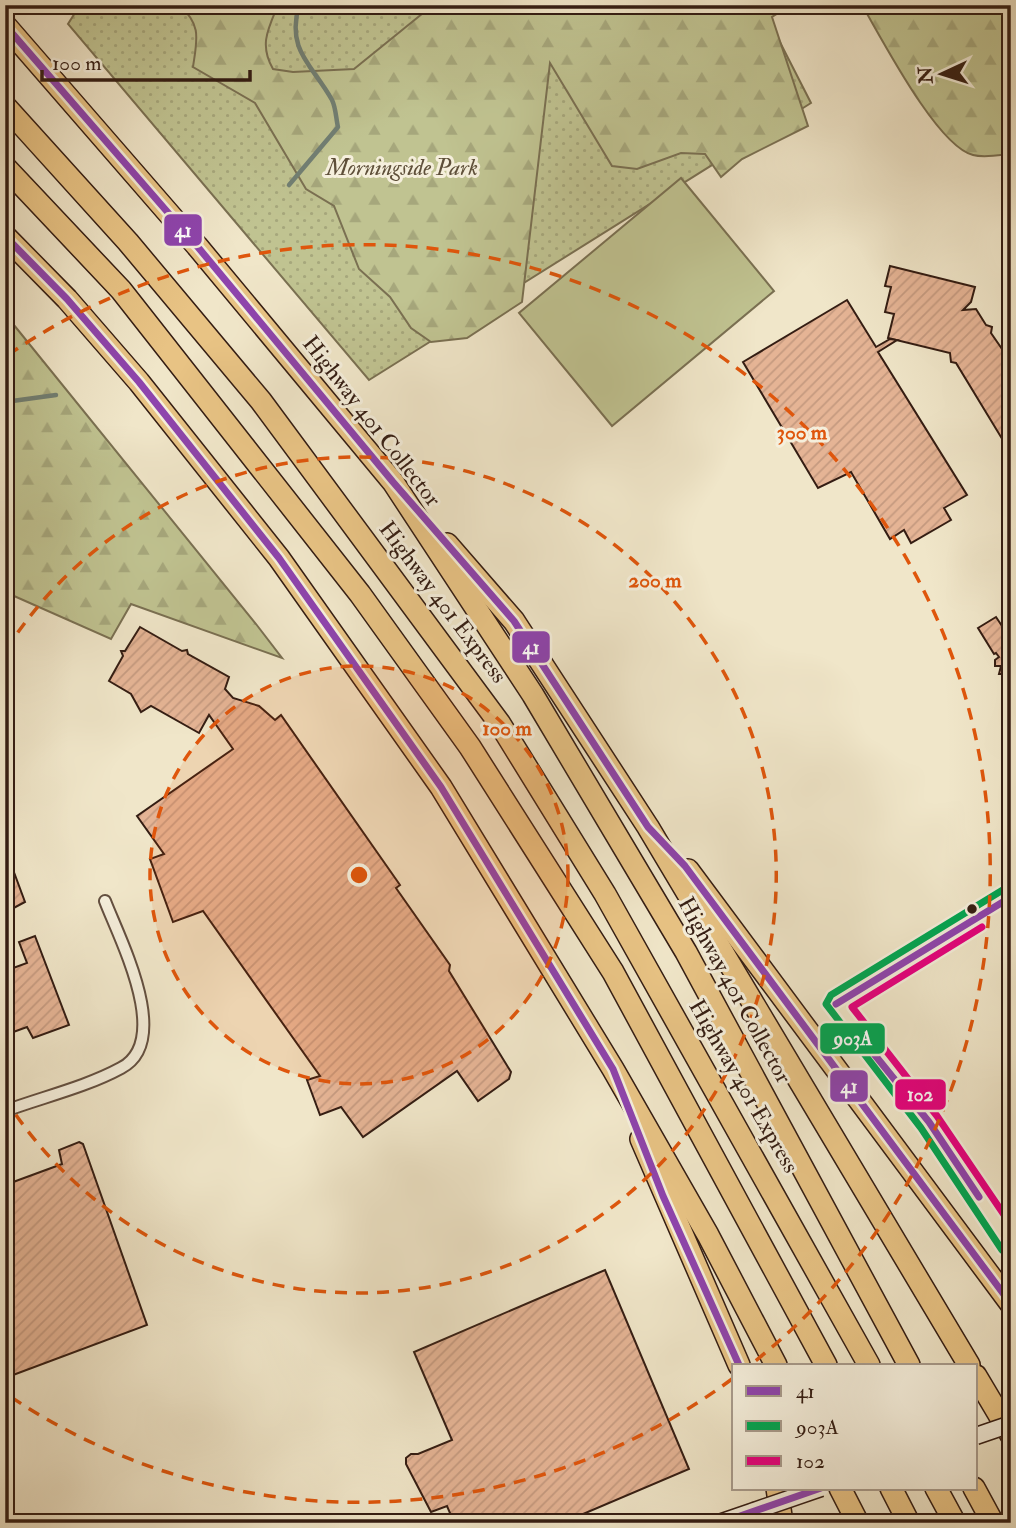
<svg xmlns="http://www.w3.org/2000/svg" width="1016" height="1528" font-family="'IM FELL Double Pica',serif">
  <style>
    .grass { fill: url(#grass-dots); stroke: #7a7052; stroke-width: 2 }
    .forest { fill: url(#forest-firs); stroke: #7a7052; stroke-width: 2 }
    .garden { fill: #c0c391; stroke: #7a7052; stroke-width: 2 }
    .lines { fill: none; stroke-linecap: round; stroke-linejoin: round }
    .stream { stroke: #717f73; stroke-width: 4.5 }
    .building { fill: url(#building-hatch); stroke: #341d13; stroke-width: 2 }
    .street-casing { stroke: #634f40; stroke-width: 14 }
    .secondary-casing { stroke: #341d13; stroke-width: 19 }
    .highway-casing { stroke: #341d13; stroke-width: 24 }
    .street { stroke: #f5efdc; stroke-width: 10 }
    .secondary { stroke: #f5efdc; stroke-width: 16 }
    .highway { stroke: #e8c384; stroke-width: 21 }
    .secondary-bridge-casing { stroke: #341d13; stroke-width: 19; stroke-linecap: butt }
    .secondary-bridge { stroke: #f5efdc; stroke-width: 16 }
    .bus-1-casing { stroke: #f5efdc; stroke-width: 12 }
    .bus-2-casing { stroke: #f5efdc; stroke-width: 12 }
    .bus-3-casing { stroke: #f5efdc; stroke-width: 12 }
    .bus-1 { stroke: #8e44ad; stroke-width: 7 }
    .bus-2 { stroke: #00a651; stroke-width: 7 }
    .bus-3 { stroke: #e5007d; stroke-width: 7 }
    .ring { fill: none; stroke: #df560c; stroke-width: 3.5; stroke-dasharray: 12 9 }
    .bus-dot { fill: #341d13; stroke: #f5efdc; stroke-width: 2.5 }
    .labels { text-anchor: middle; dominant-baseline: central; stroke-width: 6; stroke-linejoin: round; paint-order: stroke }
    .park-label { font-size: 23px; font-style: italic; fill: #5e4f39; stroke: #f5efdc }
    .street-label { font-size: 23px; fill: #341d13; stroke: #f5efdc }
    .centre { fill: #df560c; stroke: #f5efdc; stroke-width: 3.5 }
    .ring-label { font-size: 21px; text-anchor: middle; font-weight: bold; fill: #df560c; stroke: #f5efdc; stroke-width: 6; stroke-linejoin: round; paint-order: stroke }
    .line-badge { stroke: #f5efdc; stroke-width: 2.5 }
    .badge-label { font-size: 19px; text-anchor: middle; font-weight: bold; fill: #fff }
  </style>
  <defs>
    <pattern id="grass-dots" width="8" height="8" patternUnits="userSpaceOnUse" patternTransform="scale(1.75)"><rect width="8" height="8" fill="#c0c391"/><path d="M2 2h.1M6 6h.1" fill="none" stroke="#a6a77c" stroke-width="1.8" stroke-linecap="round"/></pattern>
    <pattern id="forest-firs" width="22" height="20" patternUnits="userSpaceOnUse" patternTransform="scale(1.75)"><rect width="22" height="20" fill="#c0c391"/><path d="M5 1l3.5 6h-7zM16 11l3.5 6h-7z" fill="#a6a77c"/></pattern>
    <pattern id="building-hatch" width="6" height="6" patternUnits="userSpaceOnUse" patternTransform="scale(1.75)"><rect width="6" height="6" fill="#e5b495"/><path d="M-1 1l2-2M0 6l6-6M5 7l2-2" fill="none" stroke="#c59a80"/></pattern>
  </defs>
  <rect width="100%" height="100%" fill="#f0e6c9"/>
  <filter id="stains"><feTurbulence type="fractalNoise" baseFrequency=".00286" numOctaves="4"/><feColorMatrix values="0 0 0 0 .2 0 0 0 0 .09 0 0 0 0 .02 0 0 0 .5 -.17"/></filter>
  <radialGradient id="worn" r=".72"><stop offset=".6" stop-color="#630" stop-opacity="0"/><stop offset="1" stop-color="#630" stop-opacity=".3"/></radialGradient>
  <polygon class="grass" points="80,5 769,5 763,9 811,103 369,380 68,24"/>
  <g class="forest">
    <path d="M179 5H278C268 29 259 45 273 69L293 72 354 69 433 5H791L772 17 808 126 742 159 721 177 705 154 681 153 637 169 612 166 550 63 522 302 467 338 431 342 411 328 390 297 359 269 334 206 306 189 255 103 193 67C197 39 202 25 179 5Z"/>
    <path d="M862 5H1011V154C1000 155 984 158 973 155 937 146 882 39 862 5Z"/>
    <polygon points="5,314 256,624 282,658 131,604 111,639 5,592"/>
  </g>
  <polygon class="garden" points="681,178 774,291 612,426 519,313"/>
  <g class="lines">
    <g class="stream">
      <path d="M289 185 338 127C336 119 336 108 332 100 313 65 286 52 299 5"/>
      <polyline points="5,402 56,395"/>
    </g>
  </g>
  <g class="building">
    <polygon points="890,266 975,287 971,302 963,310 976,309 986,325 992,327 991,333 1011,362 1011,438 1004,442 956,363 951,362 950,353 888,338 894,314 885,312 891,287 885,286"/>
    <polygon points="847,300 876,347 890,339 897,340 878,352 967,495 944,508 951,520 911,543 904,530 890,539 851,472 818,488 743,362"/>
    <polygon points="996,617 1002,626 1011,618 1011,689 1010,681 1004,682 1006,674 999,674 1001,666 995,666 995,660 999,657 996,653 994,654 978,628"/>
    <polygon points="140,627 182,651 187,650 188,654 229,677 225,689 233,698 259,706 275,720 281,715 400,885 396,888 450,965 449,971 511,1072 509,1079 478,1101 457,1071 363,1137 341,1107 320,1115 307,1080 320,1076 203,911 173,922 150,859 164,854 137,816 233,749 209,715 199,733 151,706 141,712 131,694 109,681 123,656 121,651 125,651"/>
    <polygon points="5,848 25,902 8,911 5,903"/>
    <polygon points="35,936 69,1025 33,1038 27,1027 5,1035 5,971 27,963 19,942"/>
    <polygon points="79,1142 83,1144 147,1325 5,1378 5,1185 62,1164 59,1150"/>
    <polygon points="605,1270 689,1469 562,1523 450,1523 453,1520 447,1506 431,1512 406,1464 406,1458 411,1454 418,1454 452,1440 414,1352"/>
  </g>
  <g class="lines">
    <defs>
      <path id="street" d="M5 1111C43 1097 86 1087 121 1068 173 1041 120 940 105 901"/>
      <polyline id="secondary" points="719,1523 754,1511"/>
      <g id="highway">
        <polyline points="5,25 197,246 393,482 533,695 686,952 909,1365"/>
        <polyline points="5,106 128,242 261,401 500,724 605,894 869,1365"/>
        <polyline points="5,167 121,290 360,594 470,747 613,972 826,1365"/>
        <polyline points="5,236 67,299 139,382 279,558 441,787 613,1069 708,1235 776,1365"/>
        <polyline points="447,544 514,621 648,827 969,1365"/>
        <polyline points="688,870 1011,1304"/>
        <polyline points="641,1139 739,1365"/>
        <polyline points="976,1376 1011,1435"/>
        <polyline points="777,1488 782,1523"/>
        <polyline points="840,1488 858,1523"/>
        <polyline points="891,1488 909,1523"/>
        <polyline points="936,1488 955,1523"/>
        <polyline points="974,1488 993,1523"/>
      </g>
    </defs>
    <use href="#street" class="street-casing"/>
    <use href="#secondary" class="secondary-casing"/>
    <use href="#highway" class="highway-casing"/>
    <use href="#street" class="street"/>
    <use href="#secondary" class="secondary"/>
    <use href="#highway" class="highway"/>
    <defs>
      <g id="secondary-bridge">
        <polyline points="976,1436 1011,1424"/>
        <polyline points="754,1511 821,1488"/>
      </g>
    </defs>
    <use href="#secondary-bridge" class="secondary-bridge-casing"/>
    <use href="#secondary-bridge" class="secondary-bridge"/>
    <defs>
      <g id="bus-1">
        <polyline points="5,25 197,246 393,482 514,621 648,827 685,866 1011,1304"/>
        <polyline points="5,236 67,299 139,382 279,558 441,787 613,1069 663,1196 739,1365"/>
        <polyline points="836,1004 1011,897"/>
        <polyline points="874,1054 929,1122 979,1197"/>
        <polyline points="720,1523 821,1488"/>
      </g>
      <polyline id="bus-2" points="1002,1250 921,1128 826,1004 831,995 1006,888"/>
      <polyline id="bus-3" points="982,927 852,1007 937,1116 1011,1225"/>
    </defs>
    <use href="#bus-1" class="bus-1-casing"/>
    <use href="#bus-2" class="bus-2-casing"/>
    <use href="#bus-3" class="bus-3-casing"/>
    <use href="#bus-1" class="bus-1"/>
    <use href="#bus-2" class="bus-2"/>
    <use href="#bus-3" class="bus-3"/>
  </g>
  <circle cx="359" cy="875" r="209" fill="#df560c" fill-opacity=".12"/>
  <g class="ring">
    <circle cx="359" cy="875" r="209"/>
    <path d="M6 650A418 418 0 1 1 6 1100"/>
    <path d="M732 1379A627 627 0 0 1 8 1395M8 355A627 627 0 0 1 754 1362"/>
  </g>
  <circle class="bus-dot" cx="972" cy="909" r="6"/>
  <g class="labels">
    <g class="park-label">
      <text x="402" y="167">Morningside Park</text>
    </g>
    <g class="street-label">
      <text transform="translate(372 421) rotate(52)">Highway 401 Collector</text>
      <text transform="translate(443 602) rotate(53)">Highway 401 Express</text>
      <text transform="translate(735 990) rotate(61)">Highway 401 Collector</text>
      <text transform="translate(744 1086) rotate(60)">Highway 401 Express</text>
    </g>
  </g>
  <circle cx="359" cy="875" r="10" class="centre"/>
  <g class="ring-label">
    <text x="802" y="439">300 m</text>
    <text x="655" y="587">200 m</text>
    <text x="507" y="735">100 m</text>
  </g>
  <g class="line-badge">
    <rect x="163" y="213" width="40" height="34" rx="7" fill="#8e44ad"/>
    <rect x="511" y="630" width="40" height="34" rx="7" fill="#8e44ad"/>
    <rect x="819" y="1022" width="67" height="33" rx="7" fill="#00a651"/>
    <rect x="829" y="1069" width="40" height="34" rx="7" fill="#8e44ad"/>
    <rect x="894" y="1078" width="53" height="33" rx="7" fill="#e5007d"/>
  </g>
  <g class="badge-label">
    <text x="183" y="237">41</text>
    <text x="531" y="654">41</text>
    <text x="853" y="1045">903A</text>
    <text x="849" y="1093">41</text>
    <text x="920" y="1101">102</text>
  </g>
  <rect width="1016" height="1528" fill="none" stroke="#f0e6c9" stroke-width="28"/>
  <rect x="7" y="7" width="1002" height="1514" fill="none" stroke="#341d13" stroke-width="3.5"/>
  <rect x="14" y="14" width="988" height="1500" fill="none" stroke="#341d13" stroke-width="2"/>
  <rect x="732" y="1364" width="245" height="126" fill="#f5efdc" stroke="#a89b8c" stroke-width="2"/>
  <rect x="746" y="1386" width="35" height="10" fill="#8e44ad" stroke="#a89b8c" stroke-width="2"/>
  <text x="796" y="1398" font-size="21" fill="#341d13">41</text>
  <rect x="746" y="1421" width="35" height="10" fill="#00a651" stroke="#a89b8c" stroke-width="2"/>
  <text x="796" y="1434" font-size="21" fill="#341d13">903A</text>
  <rect x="746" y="1456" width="35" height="10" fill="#e5007d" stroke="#a89b8c" stroke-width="2"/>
  <text x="796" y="1468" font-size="21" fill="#341d13">102</text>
  <g transform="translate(942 74) rotate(266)" stroke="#f5efdc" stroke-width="5" paint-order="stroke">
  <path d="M0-5L12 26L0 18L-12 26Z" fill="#341d13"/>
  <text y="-10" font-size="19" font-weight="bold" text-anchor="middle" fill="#341d13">N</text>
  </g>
  <path d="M42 70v10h208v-10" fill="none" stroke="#341d13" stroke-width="3.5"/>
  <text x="52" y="70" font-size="21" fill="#341d13" stroke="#f5efdc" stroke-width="5" paint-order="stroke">100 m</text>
  <rect width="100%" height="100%" filter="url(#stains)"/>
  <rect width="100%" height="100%" fill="url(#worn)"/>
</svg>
